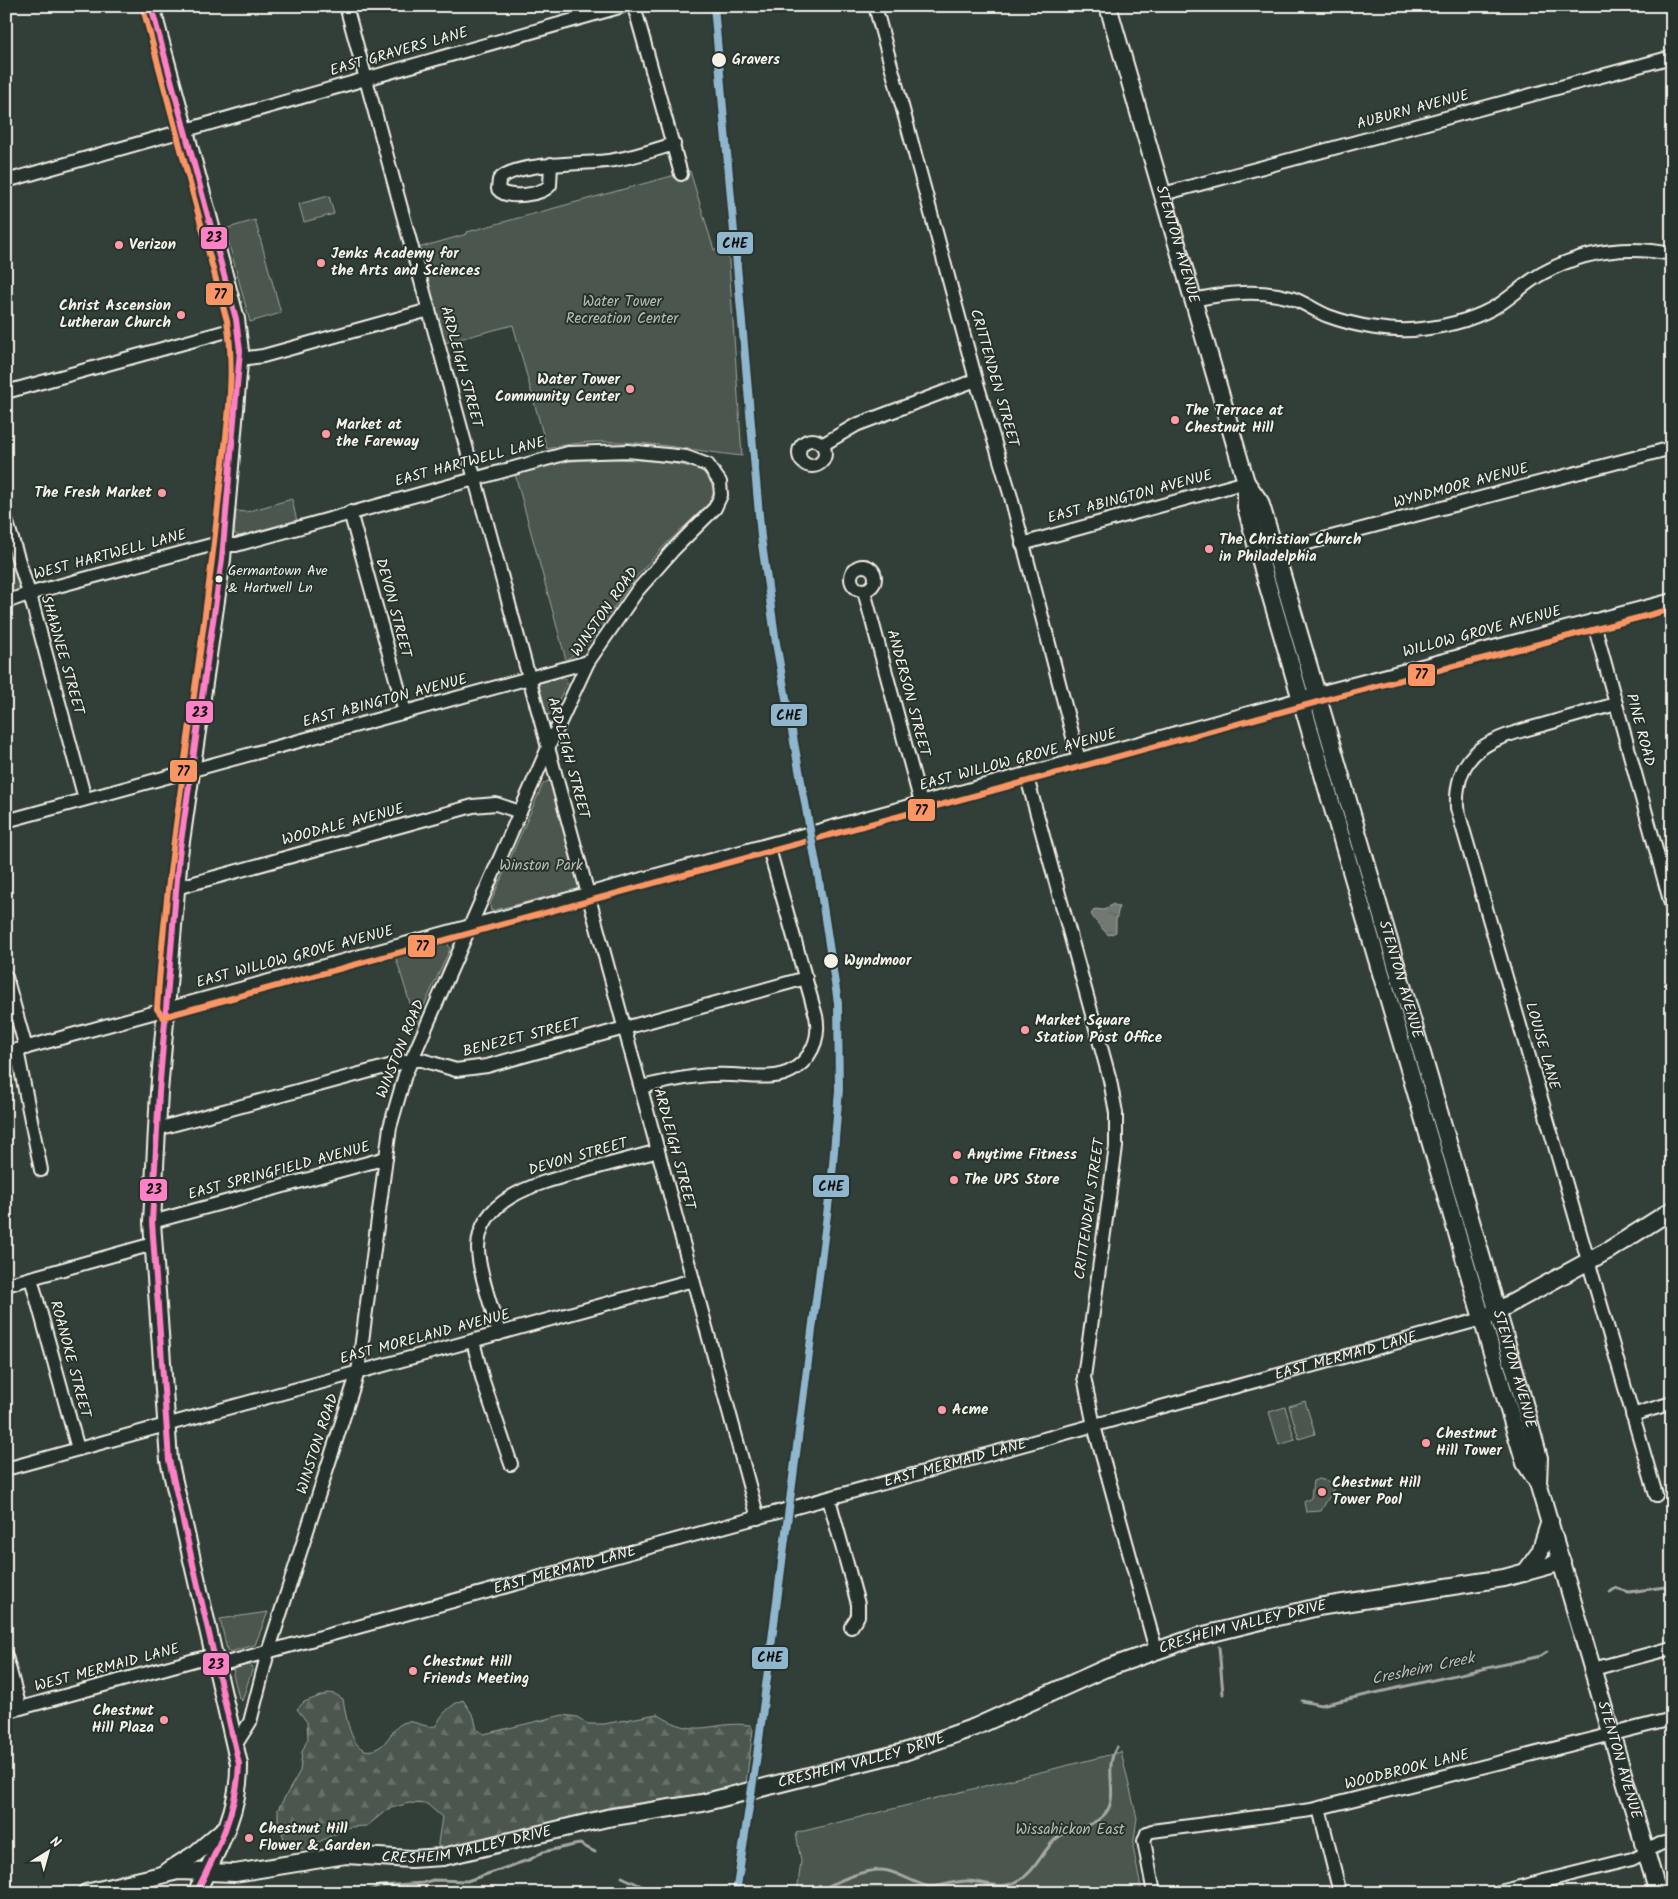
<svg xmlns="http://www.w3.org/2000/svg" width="1678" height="1899" font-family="Kalam,sans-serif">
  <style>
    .forest { fill: url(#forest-firs); stroke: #a0a49c }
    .green { fill: #4c564f; stroke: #a0a49c }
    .water { fill: url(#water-ripples); stroke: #a6a9a1 }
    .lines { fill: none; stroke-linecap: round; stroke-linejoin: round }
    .stream { stroke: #a6a9a1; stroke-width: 3 }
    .minor-casing { stroke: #f4f1e8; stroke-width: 16 }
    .major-casing { stroke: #f4f1e8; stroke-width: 20 }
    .minor { stroke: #26332d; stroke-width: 12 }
    .major { stroke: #26332d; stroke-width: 16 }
    .bus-1-casing { stroke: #26332d; stroke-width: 10 }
    .bus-2-casing { stroke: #26332d; stroke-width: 10 }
    .bus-1 { stroke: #ff80c5; stroke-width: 6 }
    .bus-2 { stroke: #fb9564; stroke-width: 6 }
    .rail-1-casing { stroke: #26332d; stroke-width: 11 }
    .rail-1 { stroke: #90b6cd; stroke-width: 8 }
    .stop-dot { fill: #f4f1e8; stroke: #26332d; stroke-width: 2 }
    .poi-dot { fill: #ff9aa2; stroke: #26332d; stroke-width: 2 }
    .labels { text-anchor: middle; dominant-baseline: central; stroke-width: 4; stroke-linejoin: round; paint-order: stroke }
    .bus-label { font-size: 14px; fill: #f4f1e8; stroke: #26332d; text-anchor: start }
    .street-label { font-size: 15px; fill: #f4f1e8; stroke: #26332d }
    .stop-label { font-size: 15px; font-weight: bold; fill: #f4f1e8; stroke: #26332d; text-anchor: start }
    .poi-label { font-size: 15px; font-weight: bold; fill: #f4f1e8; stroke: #26332d; text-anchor: start }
    .park-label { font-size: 15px; fill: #b9bbb2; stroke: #26332d }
    .water-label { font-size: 16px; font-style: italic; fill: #babbb3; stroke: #26332d }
    .line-badge { stroke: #26332d; stroke-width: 2 }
    .pale-badge-label { font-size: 14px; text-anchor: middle; font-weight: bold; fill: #111 }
  </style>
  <defs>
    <pattern id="forest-firs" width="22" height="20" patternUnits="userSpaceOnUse" patternTransform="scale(1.25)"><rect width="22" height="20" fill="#4c564f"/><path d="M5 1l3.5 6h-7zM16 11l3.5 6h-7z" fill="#666f68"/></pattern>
    <pattern id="water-ripples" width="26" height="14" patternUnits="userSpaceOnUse" patternTransform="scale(1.25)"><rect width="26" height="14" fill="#727972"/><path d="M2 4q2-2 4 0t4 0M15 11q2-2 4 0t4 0" fill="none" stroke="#60635e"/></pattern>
  </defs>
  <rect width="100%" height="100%" fill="#323e38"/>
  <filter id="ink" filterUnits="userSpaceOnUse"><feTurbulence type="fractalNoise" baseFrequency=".02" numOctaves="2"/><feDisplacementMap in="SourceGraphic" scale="10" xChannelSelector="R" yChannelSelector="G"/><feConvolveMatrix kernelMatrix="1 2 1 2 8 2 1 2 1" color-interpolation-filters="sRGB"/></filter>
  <g filter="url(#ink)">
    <path class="forest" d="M328 1693 335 1694 343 1699C346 1714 351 1762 378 1748 388 1743 392 1728 403 1723 413 1718 424 1729 436 1726 440 1716 452 1703 463 1700L474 1717 477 1730 484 1734 563 1715 577 1717 588 1724H604L657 1714C699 1741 710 1720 750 1725L753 1730 746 1783 741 1786 678 1798 616 1806 443 1848 438 1846V1843L442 1817 427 1804 409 1803 388 1809 367 1826 350 1827 304 1849 289 1847 285 1842 278 1820V1809L300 1771 302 1752 308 1738 307 1722 297 1709 304 1702Z"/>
    <g class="green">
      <path d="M690 171 714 250 728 248 742 456C678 449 610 432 547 449L513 325 444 343 418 248 467 234V232Z"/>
      <polygon points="329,196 334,214 304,222 299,204"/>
      <polygon points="255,220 281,313 250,322 225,229"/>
      <path d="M598 459C622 459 691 460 708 475L714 491 709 503 664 546 636 577 586 646 566 660 515 474 561 462Z"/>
      <polygon points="292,499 297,522 241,537 234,533 236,511 246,512"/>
      <polygon points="6,539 21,589 6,598"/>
      <polygon points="561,678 566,679 567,683 552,714 546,715 538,686 540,683"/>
      <polygon points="548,781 552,785 579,886 575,890 491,911 490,904 543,784"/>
      <polygon points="442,942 447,942 450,949 416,1023 395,955"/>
      <polygon points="1305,1401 1315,1434 1299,1439 1289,1406"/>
      <polygon points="1285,1407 1295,1440 1279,1445 1269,1412"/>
      <polygon points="1319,1479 1331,1482 1334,1488 1321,1511 1306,1512 1304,1502 1311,1498 1313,1481"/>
      <polygon points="268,1612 255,1645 230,1652 227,1650 220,1619"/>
      <polygon points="248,1664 253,1667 242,1701 239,1698 233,1674 234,1671 231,1668"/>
      <polygon points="1121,1752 1137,1818 1133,1847 1142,1893 797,1893 801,1861 796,1833"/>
    </g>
    <path class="water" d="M1113 904 1119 907 1116 921V932L1109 935C1106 934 1092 917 1091 914L1095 909 1104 910Z"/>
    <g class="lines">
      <g class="stream">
        <polyline points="1610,1592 1616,1588 1629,1592 1672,1586"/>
        <polyline points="1219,1647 1223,1694"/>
        <polyline points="1302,1701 1321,1705 1541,1656 1547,1652"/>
        <polyline points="622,1877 650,1890 674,1893"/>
        <polyline points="314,1893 327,1893"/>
        <polyline points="365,1893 379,1886 423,1883 433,1880 467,1881 531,1859 543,1852 574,1845 580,1844 595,1852"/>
        <path d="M817 1893C834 1882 869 1866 888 1871 901 1874 914 1883 927 1886 940 1888 955 1880 968 1881 986 1882 999 1890 1016 1882 1035 1874 1042 1850 1057 1838 1071 1827 1090 1829 1104 1815 1121 1797 1102 1769 1117 1747"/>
      </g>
      <defs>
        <g id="minor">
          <polyline points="346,6 758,1518"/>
          <polyline points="634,6 681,174"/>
          <polyline points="875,6 976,380 1011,497 1079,760"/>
          <path d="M551 164 550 185C543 195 506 200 498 189L499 180C514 161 590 165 614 160 634 157 654 150 674 144"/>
          <polyline points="6,181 623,6"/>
          <polyline points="1163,194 1672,57"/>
          <path d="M1193 300C1226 293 1258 289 1291 298 1304 302 1315 311 1328 316 1355 326 1393 333 1422 329 1448 326 1478 318 1500 304 1515 294 1528 281 1543 273 1583 251 1627 245 1672 254"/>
          <polyline points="240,359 263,356 429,310"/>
          <polyline points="6,392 238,328"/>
          <circle cx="812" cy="453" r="13"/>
          <polyline points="822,445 856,425 976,380"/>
          <polyline points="350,512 405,712"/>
          <polyline points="6,520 33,606 85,799"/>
          <polyline points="1022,544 1246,482"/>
          <polyline points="1266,554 1672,448"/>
          <circle cx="863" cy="578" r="12"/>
          <polyline points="864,591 921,803"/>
          <polyline points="6,602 28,594 211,545 236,545 568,453 628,451 686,457 708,465 720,482 721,495 715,508 674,549 637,591 588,662 548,748 405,1075 390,1127 358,1372 268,1652 250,1722 236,1744"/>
          <polyline points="1593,620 1672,908"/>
          <path d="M1616 704C1591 711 1567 718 1542 725 1494 738 1454 748 1457 808L1656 1495"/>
          <polyline points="1026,774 1110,1080 1116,1113 1116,1147 1084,1377 1094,1426 1156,1650"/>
          <polyline points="6,821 588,662"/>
          <polyline points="176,888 473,806 496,804 520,812"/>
          <polyline points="6,977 26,1048"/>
          <polyline points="17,1050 41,1170"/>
          <polyline points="6,1053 1282,704 1330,690 1672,600"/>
          <path d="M641 1087C664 1082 688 1076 712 1075 749 1072 784 1089 808 1056 817 1043 819 1031 816 1016L768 845"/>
          <polyline points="157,1129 411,1060 422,1060 456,1070 487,1066 806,978"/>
          <polyline points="152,1222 386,1158"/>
          <polyline points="31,1278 78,1449"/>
          <polyline points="6,1285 153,1244"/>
          <path d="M499 1334C493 1310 478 1271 478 1248 479 1195 544 1182 584 1171 609 1164 633 1158 658 1151"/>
          <polyline points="473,1341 483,1381 511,1464"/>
          <polyline points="1632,1415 1672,1403"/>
          <polyline points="6,1469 693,1280"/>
          <polyline points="829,1499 858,1604 858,1616 851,1627"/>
          <polyline points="6,1656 20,1708"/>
          <polyline points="1593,1669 1672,1648"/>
          <path id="s1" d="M6 1712 202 1658 226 1663 241 1659 1482 1319"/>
          <polyline points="1319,1808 1340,1893"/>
          <polyline points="1154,1893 1144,1841 1147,1833 1152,1831 1311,1810 1672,1719"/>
          <polyline points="1496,1893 1632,1859 1660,1844 1672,1841"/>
        </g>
        <g id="major">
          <path d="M151 6 236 319 240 351 222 559 179 855 159 1092 152 1222 169 1460 239 1764C240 1811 217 1851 196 1893"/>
          <path id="s2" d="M1108 6 1246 482V507L1264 573 1502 1387 1525 1463 1538 1483 1658 1893"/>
          <path id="s3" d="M1246 482 1260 502 1275 551 1519 1385 1539 1458 1538 1483"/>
          <polyline points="1488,1316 1609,1250 1672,1210"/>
          <polyline points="1525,1573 1540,1552 1550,1521"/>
          <polyline points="168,1871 195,1854 223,1830"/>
          <path id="s4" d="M86 1893 178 1871 235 1873 346 1855 411 1859 443 1857 607 1818 702 1803 904 1752 975 1727 1104 1669 1196 1637 1318 1607 1504 1578 1562 1562"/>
        </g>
      </defs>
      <use href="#minor" class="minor-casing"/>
      <use href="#major" class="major-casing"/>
      <use href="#minor" class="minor"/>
      <use href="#major" class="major"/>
      <defs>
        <path id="bus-1" d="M151 6 236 319 240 351 222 559 179 855 159 1092 152 1222 169 1460 239 1764C237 1812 217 1851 196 1893"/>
        <path id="bus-2" d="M143 8 227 321C237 381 224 445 218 506 201 674 168 840 157 1009L163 1017 1332 698 1672 609"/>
      </defs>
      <use href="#bus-1" class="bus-1-casing"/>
      <use href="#bus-2" class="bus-2-casing"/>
      <use href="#bus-1" class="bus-1"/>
      <use href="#bus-2" class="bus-2"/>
      <defs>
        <polyline id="rail-1" points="714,6 761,537 776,643 819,880 838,1003 839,1090 832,1176 757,1755 736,1893"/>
      </defs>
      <use href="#rail-1" class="rail-1-casing"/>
      <use href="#rail-1" class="rail-1"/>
    </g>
  </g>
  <g class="stop-dot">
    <circle cx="719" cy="60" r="8"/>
    <circle cx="219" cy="579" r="4.5"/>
    <circle cx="831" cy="961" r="8"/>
  </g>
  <g class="poi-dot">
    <circle cx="119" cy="245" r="5"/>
    <circle cx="321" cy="263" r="5"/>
    <circle cx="181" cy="315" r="5"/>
    <circle cx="630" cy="389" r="5"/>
    <circle cx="1175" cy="420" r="5"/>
    <circle cx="326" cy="434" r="5"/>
    <circle cx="162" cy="493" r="5"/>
    <circle cx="1209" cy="549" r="5"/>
    <circle cx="1025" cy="1030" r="5"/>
    <circle cx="957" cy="1155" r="5"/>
    <circle cx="954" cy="1180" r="5"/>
    <circle cx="942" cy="1410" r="5"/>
    <circle cx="1426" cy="1443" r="5"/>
    <circle cx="1322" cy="1492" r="5"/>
    <circle cx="413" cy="1671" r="5"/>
    <circle cx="164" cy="1720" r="5"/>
    <circle cx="249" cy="1838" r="5"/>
  </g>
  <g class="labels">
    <g class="bus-label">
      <text x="228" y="571">Germantown Ave<tspan x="228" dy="17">&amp; Hartwell Ln</tspan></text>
    </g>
    <g class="street-label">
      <text transform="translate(399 52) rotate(-16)">EAST GRAVERS LANE</text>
      <text transform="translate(1413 110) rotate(-15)">AUBURN AVENUE</text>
      <text stroke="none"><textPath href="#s2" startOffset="248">STENTON AVENUE</textPath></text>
      <text transform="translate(461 367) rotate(75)">ARDLEIGH STREET</text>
      <text transform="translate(994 378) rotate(74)">CRITTENDEN STREET</text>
      <text transform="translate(470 462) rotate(-15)">EAST HARTWELL LANE</text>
      <text transform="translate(1461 486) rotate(-15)">WYNDMOOR AVENUE</text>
      <text transform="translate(1130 497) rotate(-15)">EAST ABINGTON AVENUE</text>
      <text transform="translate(110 555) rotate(-15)">WEST HARTWELL LANE</text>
      <text transform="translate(393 608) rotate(75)">DEVON STREET</text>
      <text transform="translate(605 612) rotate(-55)">WINSTON ROAD</text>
      <text transform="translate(1482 632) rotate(-15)">WILLOW GROVE AVENUE</text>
      <text transform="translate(62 655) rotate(74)">SHAWNEE STREET</text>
      <text transform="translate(908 693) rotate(75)">ANDERSON STREET</text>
      <text transform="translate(385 701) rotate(-15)">EAST ABINGTON AVENUE</text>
      <text transform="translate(1640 730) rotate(75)">PINE ROAD</text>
      <text transform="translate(568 758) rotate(75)">ARDLEIGH STREET</text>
      <text transform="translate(1018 760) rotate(-15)">EAST WILLOW GROVE AVENUE</text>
      <text transform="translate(343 825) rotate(-15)">WOODALE AVENUE</text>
      <text transform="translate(295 957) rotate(-15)">EAST WILLOW GROVE AVENUE</text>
      <text stroke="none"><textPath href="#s3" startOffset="522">STENTON AVENUE</textPath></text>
      <text transform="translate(521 1038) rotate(-14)">BENEZET STREET</text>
      <text transform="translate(1542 1046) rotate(74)">LOUISE LANE</text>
      <text transform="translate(401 1049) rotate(-68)">WINSTON ROAD</text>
      <text transform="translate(674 1149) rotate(75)">ARDLEIGH STREET</text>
      <text transform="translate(578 1157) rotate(-16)">DEVON STREET</text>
      <text transform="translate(279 1171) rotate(-15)">EAST SPRINGFIELD AVENUE</text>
      <text transform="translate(1090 1209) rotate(-82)">CRITTENDEN STREET</text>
      <text transform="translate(425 1337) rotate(-15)">EAST MORELAND AVENUE</text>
      <text stroke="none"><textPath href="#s1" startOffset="1389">EAST MERMAID LANE</textPath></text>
      <text transform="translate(70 1359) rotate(75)">ROANOKE STREET</text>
      <text stroke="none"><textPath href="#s3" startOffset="928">STENTON AVENUE</textPath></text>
      <text transform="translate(318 1444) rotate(-72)">WINSTON ROAD</text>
      <text stroke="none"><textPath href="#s1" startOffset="984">EAST MERMAID LANE</textPath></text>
      <text stroke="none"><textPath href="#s1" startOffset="579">EAST MERMAID LANE</textPath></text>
      <text stroke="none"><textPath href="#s4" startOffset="1196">CRESHEIM VALLEY DRIVE</textPath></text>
      <text transform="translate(107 1668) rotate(-15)">WEST MERMAID LANE</text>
      <text stroke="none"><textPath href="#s2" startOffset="1829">STENTON AVENUE</textPath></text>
      <text stroke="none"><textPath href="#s4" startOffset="791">CRESHEIM VALLEY DRIVE</textPath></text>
      <text transform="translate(1407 1770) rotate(-14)">WOODBROOK LANE</text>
      <text stroke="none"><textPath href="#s4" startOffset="386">CRESHEIM VALLEY DRIVE</textPath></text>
    </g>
    <g class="stop-label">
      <text x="732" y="60">Gravers</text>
      <text x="844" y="961">Wyndmoor</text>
    </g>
    <g class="poi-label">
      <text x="129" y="245">Verizon</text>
      <text x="331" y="254">Jenks Academy for<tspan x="331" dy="17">the Arts and Sciences</tspan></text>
      <text x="171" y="306" text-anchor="end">Christ Ascension<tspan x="171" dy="17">Lutheran Church</tspan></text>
      <text x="620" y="380" text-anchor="end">Water Tower<tspan x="620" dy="17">Community Center</tspan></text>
      <text x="1185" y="411">The Terrace at<tspan x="1185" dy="17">Chestnut Hill</tspan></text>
      <text x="336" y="425">Market at<tspan x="336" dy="17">the Fareway</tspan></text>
      <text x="152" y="493" text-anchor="end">The Fresh Market</text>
      <text x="1219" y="540">The Christian Church<tspan x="1219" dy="17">in Philadelphia</tspan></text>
      <text x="1035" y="1021">Market Square<tspan x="1035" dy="17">Station Post Office</tspan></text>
      <text x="967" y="1155">Anytime Fitness</text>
      <text x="964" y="1180">The UPS Store</text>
      <text x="952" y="1410">Acme</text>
      <text x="1436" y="1434">Chestnut<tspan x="1436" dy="17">Hill Tower</tspan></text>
      <text x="1332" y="1483">Chestnut Hill<tspan x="1332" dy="17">Tower Pool</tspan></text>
      <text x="423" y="1662">Chestnut Hill<tspan x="423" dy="17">Friends Meeting</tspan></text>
      <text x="154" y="1711" text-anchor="end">Chestnut<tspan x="154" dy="17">Hill Plaza</tspan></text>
      <text x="259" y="1829">Chestnut Hill<tspan x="259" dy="17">Flower &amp; Garden</tspan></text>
    </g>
    <g class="park-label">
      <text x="622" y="302">Water Tower<tspan x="622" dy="17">Recreation Center</tspan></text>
      <text x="541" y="866">Winston Park</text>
      <text x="1070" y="1830">Wissahickon East</text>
    </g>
    <g class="water-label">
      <text transform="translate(1423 1669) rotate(-12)">Cresheim Creek</text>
    </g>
  </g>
  <g class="line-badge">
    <rect x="200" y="226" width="28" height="24" rx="5" fill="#ff80c5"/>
    <rect x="716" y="231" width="38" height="24" rx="5" fill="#90b6cd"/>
    <rect x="205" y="282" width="29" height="24" rx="5" fill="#fb9564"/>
    <rect x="1407" y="663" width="29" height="24" rx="5" fill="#fb9564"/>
    <rect x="185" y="700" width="29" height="24" rx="5" fill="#ff80c5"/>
    <rect x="770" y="703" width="38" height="24" rx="5" fill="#90b6cd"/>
    <rect x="169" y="759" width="29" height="24" rx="5" fill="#fb9564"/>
    <rect x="907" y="798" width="29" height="24" rx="5" fill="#fb9564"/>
    <rect x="407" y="934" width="29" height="24" rx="5" fill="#fb9564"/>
    <rect x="812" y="1174" width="38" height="24" rx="5" fill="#90b6cd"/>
    <rect x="139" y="1178" width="29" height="24" rx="5" fill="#ff80c5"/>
    <rect x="751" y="1646" width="38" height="24" rx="5" fill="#90b6cd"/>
    <rect x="202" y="1652" width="28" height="24" rx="5" fill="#ff80c5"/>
  </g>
  <g class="pale-badge-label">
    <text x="214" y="242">23</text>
    <text x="735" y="248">CHE</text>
    <text x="220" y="299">77</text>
    <text x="1421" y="679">77</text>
    <text x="200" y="717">23</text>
    <text x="789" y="720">CHE</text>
    <text x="183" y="776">77</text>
    <text x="921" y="815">77</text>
    <text x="422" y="951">77</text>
    <text x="831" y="1191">CHE</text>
    <text x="154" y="1194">23</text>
    <text x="770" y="1662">CHE</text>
    <text x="216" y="1669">23</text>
  </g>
  <rect width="1678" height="1899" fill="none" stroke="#26332d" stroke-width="25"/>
  <rect x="12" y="12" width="1653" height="1874" fill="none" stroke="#f4f1e8" stroke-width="2" filter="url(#ink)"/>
  <g transform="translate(48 1852) rotate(37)" stroke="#26332d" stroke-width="4" paint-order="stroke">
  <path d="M0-4L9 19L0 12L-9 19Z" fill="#f4f1e8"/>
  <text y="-8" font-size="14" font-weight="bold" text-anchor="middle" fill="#f4f1e8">N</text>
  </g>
</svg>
